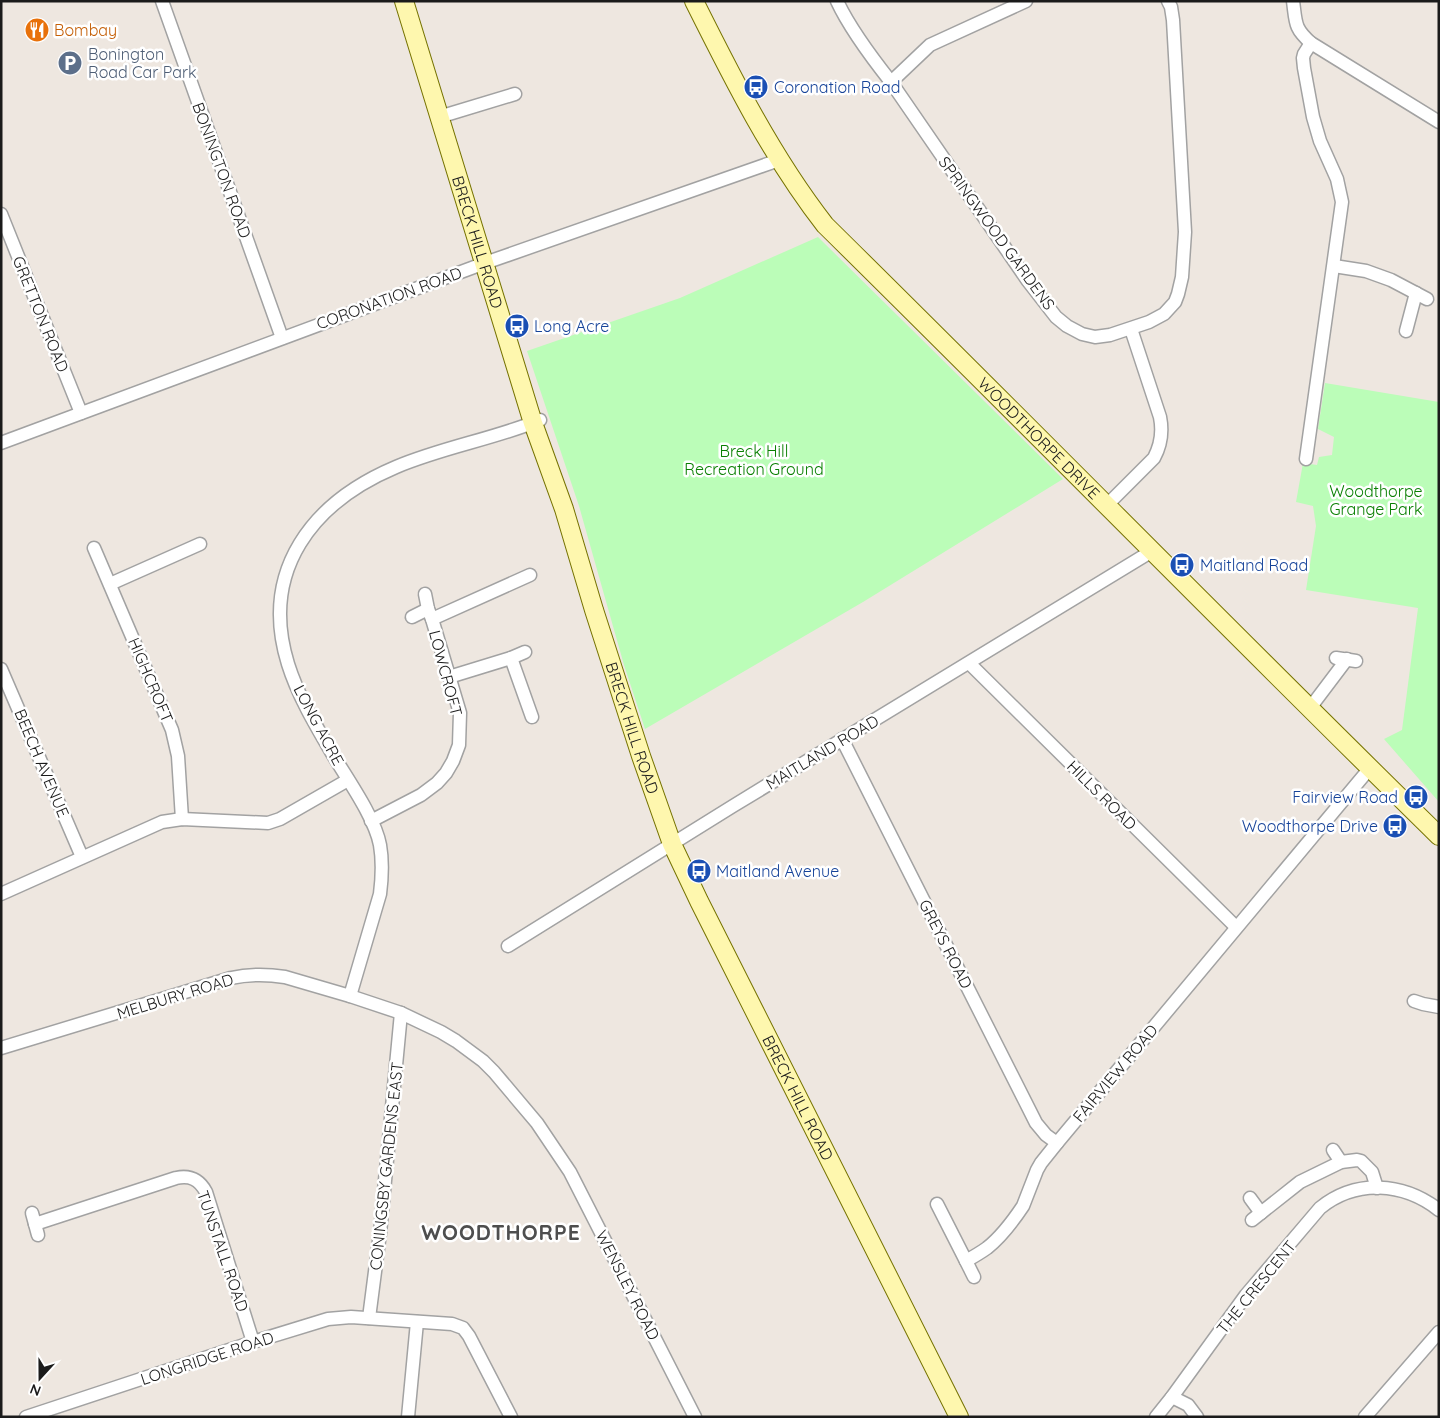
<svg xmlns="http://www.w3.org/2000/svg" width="1440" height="1418" font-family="Quicksand,sans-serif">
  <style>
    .park { fill: #bbfdb8 }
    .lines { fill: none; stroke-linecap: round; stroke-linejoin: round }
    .street-casing { stroke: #a2a2a2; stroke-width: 15 }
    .secondary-casing { stroke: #757200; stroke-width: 20 }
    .street { stroke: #fff; stroke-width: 12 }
    .secondary { stroke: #fef7ae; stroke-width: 18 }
    .labels { text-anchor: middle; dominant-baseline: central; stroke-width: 5; stroke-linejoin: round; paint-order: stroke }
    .food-label { font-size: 16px; fill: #c56008; stroke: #fff; text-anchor: start }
    .service-label { font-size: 16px; fill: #4e5e75; stroke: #fff; text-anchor: start }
    .transit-label { font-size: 16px; fill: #164399; stroke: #fff; text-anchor: start }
    .street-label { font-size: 16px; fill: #1b1b1b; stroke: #fff }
    .park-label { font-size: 16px; fill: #0a8003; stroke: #fff }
    .district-label { font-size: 21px; font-weight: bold; letter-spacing: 1px; fill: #4e4e4e; stroke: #fff }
  </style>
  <rect width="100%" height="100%" fill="#eee7e0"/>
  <g class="park">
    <polygon points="818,237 1063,479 863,602 645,729 624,665 579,506 527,351 680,298"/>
    <polygon points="1325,383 1439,402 1439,802 1384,739 1402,730 1418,608 1306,590 1316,526 1313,506 1296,502 1303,463 1317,465 1319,457 1332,455 1334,437 1318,429"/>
  </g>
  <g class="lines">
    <defs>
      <g id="street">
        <polyline points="162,1 282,338"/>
        <path d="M837 1C850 29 872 58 891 82L1028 281 1056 317 1067 326 1082 334 1095 337 1110 335 1149 322 1164 314 1175 302 1178 294 1182 277 1185 232 1173 20 1171 7 1168 1"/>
        <path d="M1293 1C1296 23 1294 28 1311 43L1439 122"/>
        <polyline points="891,82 930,45 1026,1"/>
        <polyline points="439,117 515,94"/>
        <polyline points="1,214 81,413"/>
        <polyline points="1334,266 1366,271 1391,280 1427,299"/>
        <polyline points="1406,331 1416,293"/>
        <polyline points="1,443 485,263 779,160"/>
        <polyline points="1306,459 1342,202 1337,179 1320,141 1313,117 1304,68 1303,58 1304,54 1311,43"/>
        <path d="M1107 505 1154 458C1161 445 1163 432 1160 417L1131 329"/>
        <polyline points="94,548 172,730 178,756 182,819"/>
        <polyline points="110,584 200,544"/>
        <polyline points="425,594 428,609 432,619"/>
        <polyline points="412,617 428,609"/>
        <polyline points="511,658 532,717"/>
        <polyline points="1336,658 1356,661"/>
        <polyline points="969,663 1236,927"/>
        <polyline points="1,669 82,857"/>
        <polyline points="449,677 511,658 525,652"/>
        <polyline points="1310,708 1347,659"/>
        <polyline points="842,739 1036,1123 1046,1135 1057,1143"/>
        <polyline points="371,821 421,795 437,783 446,773 453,761 459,745 460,713 432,619 530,575"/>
        <polyline points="1,894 162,822 182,819 268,823 280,819 348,780"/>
        <polyline points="508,946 733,806 1152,551"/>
        <path d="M350 996 380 894C382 878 383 862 380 845 375 818 348 780 333 755 316 726 298 696 288 664 259 570 313 502 396 467 443 447 494 439 540 420"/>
        <polyline points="1414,1001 1423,1004 1439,1007"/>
        <path d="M1 1048 231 978C249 974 266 974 285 977L350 996 401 1013 441 1032 456 1041 483 1061 494 1072 537 1123 570 1172 695 1417"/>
        <polyline points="1333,1150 1341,1162"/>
        <polyline points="1250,1198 1261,1213"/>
        <path d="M937 1204 966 1261C973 1257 980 1253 987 1248 1001 1237 1013 1221 1023 1206L1037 1170 1041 1163 1057 1143 1370 768"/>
        <polyline points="32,1213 38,1235"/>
        <polyline points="1252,1220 1300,1182 1341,1162 1357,1160 1361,1161 1372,1172 1377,1188"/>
        <path d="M35 1224 176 1178C190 1175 199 1179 206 1192L253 1342"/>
        <polyline points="966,1261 974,1277"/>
        <polyline points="369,1318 380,1233 401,1013"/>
        <polyline points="1172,1397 1188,1405 1197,1417"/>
        <polyline points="26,1417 253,1342 328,1319 351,1317 452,1324 463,1328 469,1336 511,1417"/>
        <polyline points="408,1417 417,1322"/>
        <path d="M1156 1417 1172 1397 1246 1295 1320 1208C1356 1179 1403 1182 1439 1210"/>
        <polyline points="1365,1417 1439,1332"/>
      </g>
      <g id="secondary">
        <path id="s1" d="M404 1 533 423 564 509 594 610 641 756 672 844 699 901 959 1417"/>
        <path id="s2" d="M694 1C733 79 772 157 825 225 1031 428 1233 634 1439 836"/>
      </g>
    </defs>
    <use href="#street" class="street-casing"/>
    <use href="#secondary" class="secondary-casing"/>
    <use href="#street" class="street"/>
    <use href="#secondary" class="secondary"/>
  </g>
  <defs>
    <symbol id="restaurant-disc" viewBox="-11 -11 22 22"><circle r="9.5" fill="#e8710a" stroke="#fff"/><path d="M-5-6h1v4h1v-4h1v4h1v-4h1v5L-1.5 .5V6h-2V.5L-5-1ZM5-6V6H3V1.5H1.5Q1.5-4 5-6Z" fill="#fff"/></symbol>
    <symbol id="parking-disc" viewBox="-11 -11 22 22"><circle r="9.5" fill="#5c6f8a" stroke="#fff"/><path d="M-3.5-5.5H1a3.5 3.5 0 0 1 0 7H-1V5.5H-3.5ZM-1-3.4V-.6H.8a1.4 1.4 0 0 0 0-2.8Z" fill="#fff"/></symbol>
    <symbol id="bus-disc" viewBox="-11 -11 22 22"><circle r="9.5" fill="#1a4fb4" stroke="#fff"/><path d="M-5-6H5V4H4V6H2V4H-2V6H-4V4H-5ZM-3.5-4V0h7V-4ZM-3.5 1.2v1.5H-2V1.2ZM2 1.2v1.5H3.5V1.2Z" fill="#fff"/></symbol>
  </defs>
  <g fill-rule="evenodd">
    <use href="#restaurant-disc" x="23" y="16" width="28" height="28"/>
    <use href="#parking-disc" x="56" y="49" width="28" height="28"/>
    <use href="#bus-disc" x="742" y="73" width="28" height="28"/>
    <use href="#bus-disc" x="503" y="312" width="28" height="28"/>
    <use href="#bus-disc" x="1168" y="551" width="28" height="28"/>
    <use href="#bus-disc" x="1402" y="783" width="28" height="28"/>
    <use href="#bus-disc" x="1381" y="812" width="28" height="28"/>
    <use href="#bus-disc" x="685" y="857" width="28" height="28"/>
  </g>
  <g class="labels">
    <g class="food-label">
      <text x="54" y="30">Bombay</text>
    </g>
    <g class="service-label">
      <text x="88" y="54">Bonington<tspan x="88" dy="18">Road Car Park</tspan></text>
    </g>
    <g class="transit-label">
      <text x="774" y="87">Coronation Road</text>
      <text x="534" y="326">Long Acre</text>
      <text x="1200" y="565">Maitland Road</text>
      <text x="1398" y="797" text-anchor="end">Fairview Road</text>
      <text x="1378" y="826" text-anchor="end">Woodthorpe Drive</text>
      <text x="716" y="871">Maitland Avenue</text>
    </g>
    <g class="street-label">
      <text transform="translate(222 170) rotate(70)">BONINGTON ROAD</text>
      <text transform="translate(997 233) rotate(54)">SPRINGWOOD GARDENS</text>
      <text stroke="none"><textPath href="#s1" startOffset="252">BRECK HILL ROAD</textPath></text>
      <text transform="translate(389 298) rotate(-20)">CORONATION ROAD</text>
      <text transform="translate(41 314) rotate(68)">GRETTON ROAD</text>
      <text stroke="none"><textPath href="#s2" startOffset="562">WOODTHORPE DRIVE</textPath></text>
      <text transform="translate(446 673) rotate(75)">LOWCROFT</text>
      <text transform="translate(151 680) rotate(67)">HIGHCROFT</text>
      <text transform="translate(319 725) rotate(62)">LONG ACRE</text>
      <text stroke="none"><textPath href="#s1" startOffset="762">BRECK HILL ROAD</textPath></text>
      <text transform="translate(822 752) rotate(-31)">MAITLAND ROAD</text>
      <text transform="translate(42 763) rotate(67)">BEECH AVENUE</text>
      <text transform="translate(1102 795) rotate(45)">HILLS ROAD</text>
      <text transform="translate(946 944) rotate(63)">GREYS ROAD</text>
      <text transform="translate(175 996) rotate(-17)">MELBURY ROAD</text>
      <text transform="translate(1115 1073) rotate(-50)">FAIRVIEW ROAD</text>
      <text stroke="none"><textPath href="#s1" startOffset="1168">BRECK HILL ROAD</textPath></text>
      <text transform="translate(386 1166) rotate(-84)">CONINGSBY GARDENS EAST</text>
      <text transform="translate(223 1251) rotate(71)">TUNSTALL ROAD</text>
      <text transform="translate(628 1285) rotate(63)">WENSLEY ROAD</text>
      <text transform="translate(1256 1287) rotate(-51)">THE CRESCENT</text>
      <text transform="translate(207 1358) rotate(-18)">LONGRIDGE ROAD</text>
    </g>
    <g class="park-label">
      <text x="754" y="451">Breck Hill<tspan x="754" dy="18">Recreation Ground</tspan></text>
      <text x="1376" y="491">Woodthorpe<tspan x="1376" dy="18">Grange Park</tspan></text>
    </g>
    <g class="district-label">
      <text x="501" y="1232">WOODTHORPE</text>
    </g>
  </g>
  <rect width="1440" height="1418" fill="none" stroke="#1b1b1b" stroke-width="5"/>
  <g transform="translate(40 1378) rotate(201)" stroke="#ffffff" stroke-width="4" paint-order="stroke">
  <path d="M0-4L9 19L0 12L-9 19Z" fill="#1b1b1b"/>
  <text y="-8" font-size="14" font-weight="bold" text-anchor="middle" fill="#1b1b1b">N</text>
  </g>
</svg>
